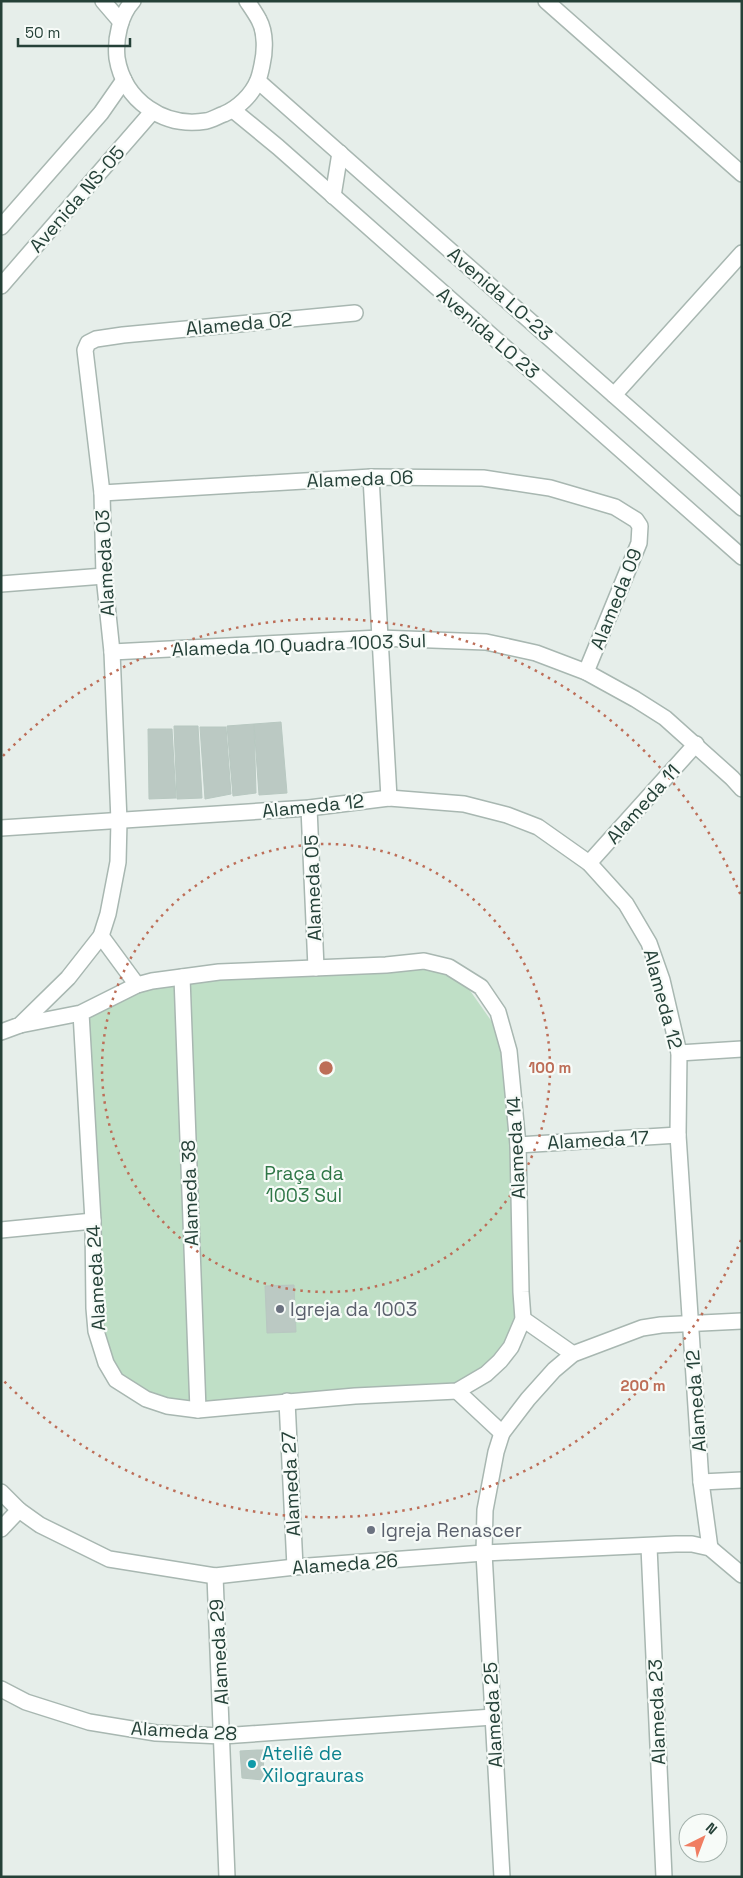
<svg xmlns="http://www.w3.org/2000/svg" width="743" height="1878" font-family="'Space Grotesk',sans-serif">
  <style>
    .green { fill: #bfdfc6 }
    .building { fill: #bbc9c3; stroke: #b8c8c1 }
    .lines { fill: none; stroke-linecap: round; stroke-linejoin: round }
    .minor-casing { stroke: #a8b7b1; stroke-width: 18 }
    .tertiary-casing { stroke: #a8b7b1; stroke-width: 18 }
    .minor { stroke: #fff; stroke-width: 15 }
    .tertiary { stroke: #fff; stroke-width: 15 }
    .ring { fill: none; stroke: #bd6e58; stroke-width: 2.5; stroke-dasharray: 2.5 5 }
    .worship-dot { fill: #6b7280; stroke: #f7fbf8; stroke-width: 2 }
    .culture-dot { fill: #0f9aa8; stroke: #f7fbf8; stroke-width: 2 }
    .labels { text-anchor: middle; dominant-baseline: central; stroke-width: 4.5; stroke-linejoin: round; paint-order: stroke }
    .street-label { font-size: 19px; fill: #254138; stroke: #f7fbf8 }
    .park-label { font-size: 19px; fill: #2f7747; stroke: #f7fbf8 }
    .worship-label { font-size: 19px; fill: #5b616d; stroke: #f7fbf8; text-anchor: start }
    .culture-label { font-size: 19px; fill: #0d838f; stroke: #f7fbf8; text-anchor: start }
    .centre { fill: #bd6e58; stroke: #f7fbf8; stroke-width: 2.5 }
    .ring-label { font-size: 15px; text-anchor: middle; font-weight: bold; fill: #bd6e58; stroke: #f7fbf8; stroke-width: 4.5; stroke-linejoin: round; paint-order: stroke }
  </style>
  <rect width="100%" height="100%" fill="#e6eeea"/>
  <polygon class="green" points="406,963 457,972 511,1049 523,1321 500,1361 457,1391 187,1408 116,1380 94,1308 81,1013 137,985"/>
  <g class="building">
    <polygon points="281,722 287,793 259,795 254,724"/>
    <polygon points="254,724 256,793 233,796 227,726"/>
    <polygon points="174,726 198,726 202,798 177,799"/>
    <polygon points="200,727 226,727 231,794 205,799"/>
    <polygon points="148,729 172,729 176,798 149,799"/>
    <polygon points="294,1285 296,1332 267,1333 265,1286"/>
    <polygon points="257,1750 264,1750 263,1780 242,1778 240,1751"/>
  </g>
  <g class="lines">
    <defs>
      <g id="minor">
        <polyline points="103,1 121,22"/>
        <polyline points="546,1 742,174"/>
        <polyline points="614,395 742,253"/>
        <polyline points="371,477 389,798"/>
        <polyline points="102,493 371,477 483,478 550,488 615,507 636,520 640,526 639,543 586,672"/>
        <polyline points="1,584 104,576"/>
        <polyline points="112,652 379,638 486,642 536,653 586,672 635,699 665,718 732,778 742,789"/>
        <polyline points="309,808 316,968"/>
        <polyline points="1,828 309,808 389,798 464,804 507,815 538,827 589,863 626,904 649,943 662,980 679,1053 678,1135 701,1482 710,1548"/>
        <polyline points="589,863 696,744"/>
        <polyline points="101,936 137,985"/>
        <polyline points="182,977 198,1410"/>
        <polyline points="20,1025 81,1013 137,985 152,981 219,972 386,965 424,961 449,967 481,987 498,1012 509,1051 518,1145 521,1292 523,1319 511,1347 500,1361 486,1374 457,1391 355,1396 198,1410 167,1406 146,1399 116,1380 106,1363 96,1331 94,1308 93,1221 81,1013"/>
        <polyline points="1,1032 20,1025 68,978 101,936 108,914 118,862 119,821 112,652 104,576 102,493 85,350 88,343 96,339 123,335 355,313"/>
        <polyline points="679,1053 742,1049"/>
        <polyline points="518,1145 678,1135"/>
        <polyline points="1,1230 93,1221"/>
        <polyline points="523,1319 573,1354"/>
        <polyline points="457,1391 502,1433"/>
        <polyline points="287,1401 295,1567"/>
        <polyline points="701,1482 742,1480"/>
        <polyline points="1,1492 19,1510 40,1525 109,1559 215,1576 295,1567 484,1553 676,1544 692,1544 710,1548 742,1575"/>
        <polyline points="1,1529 19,1510"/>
        <polyline points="649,1547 664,1877"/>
        <polyline points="215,1576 227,1877"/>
        <polyline points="1,1689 26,1702 89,1722 156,1733 222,1736 493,1717"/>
        <polyline points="502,1877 484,1553 485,1510 496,1452 502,1433 528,1399 554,1370 573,1354 642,1328 661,1325 742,1321"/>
      </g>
      <g id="tertiary">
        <path d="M133 1C120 15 115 39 117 58 124 101 164 128 206 121 212 120 218 116 224 114 238 108 252 95 258 80 260 75 261 70 262 65 265 52 266 33 259 20 256 14 251 7 247 1"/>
        <polyline points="258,81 742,508"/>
        <polyline points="233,110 278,147 742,557"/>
        <polyline points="333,196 340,153"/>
        <polyline points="1,227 101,113 124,80"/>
        <polyline points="1,286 152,112"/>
      </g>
    </defs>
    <use href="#minor" class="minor-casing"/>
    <use href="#tertiary" class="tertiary-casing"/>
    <use href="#minor" class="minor"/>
    <use href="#tertiary" class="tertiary"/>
  </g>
  <g class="ring">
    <circle cx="326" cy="1068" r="224"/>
    <path d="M741 1240A449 449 0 0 1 3 1380M3 756A449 449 0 0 1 741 896"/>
  </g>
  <g class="worship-dot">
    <circle cx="280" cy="1309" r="5"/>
    <circle cx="371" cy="1530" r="5"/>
  </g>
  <circle class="culture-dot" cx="252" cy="1764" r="5"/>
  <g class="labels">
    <g class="street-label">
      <text transform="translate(77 199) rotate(-49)">Avenida NS-05</text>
      <text transform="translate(500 294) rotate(41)">Avenida LO-23</text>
      <text transform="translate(239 324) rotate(-5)">Alameda 02</text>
      <text transform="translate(488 333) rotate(41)">Avenida LO 23</text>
      <text transform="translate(360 479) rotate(-2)">Alameda 06</text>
      <text transform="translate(105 563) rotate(-93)">Alameda 03</text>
      <text transform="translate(616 599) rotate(-68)">Alameda 09</text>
      <text transform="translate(299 645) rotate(-2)">Alameda 10 Quadra 1003 Sul</text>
      <text transform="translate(643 804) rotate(-48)">Alameda 11</text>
      <text transform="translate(313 806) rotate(-6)">Alameda 12</text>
      <text transform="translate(313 888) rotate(-92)">Alameda 05</text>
      <text transform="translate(663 999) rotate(75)">Alameda 12</text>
      <text transform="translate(598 1140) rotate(-3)">Alameda 17</text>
      <text transform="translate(516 1148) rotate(-93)">Alameda 14</text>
      <text transform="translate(190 1193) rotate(-92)">Alameda 38</text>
      <text transform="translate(96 1278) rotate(-93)">Alameda 24</text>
      <text transform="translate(696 1401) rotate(-94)">Alameda 12</text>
      <text transform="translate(291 1484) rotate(-93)">Alameda 27</text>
      <text transform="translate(345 1564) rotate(-4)">Alameda 26</text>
      <text transform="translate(219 1652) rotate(-93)">Alameda 29</text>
      <text transform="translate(657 1712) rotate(-92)">Alameda 23</text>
      <text transform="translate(493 1715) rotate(-93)">Alameda 25</text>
      <text transform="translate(184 1731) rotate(3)">Alameda 28</text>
    </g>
    <g class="park-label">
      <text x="304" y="1173">Praça da<tspan x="304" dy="22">1003 Sul</tspan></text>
    </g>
    <g class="worship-label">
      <text x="290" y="1309">Igreja da 1003</text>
      <text x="381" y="1530">Igreja Renascer</text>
    </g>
    <g class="culture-label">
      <text x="262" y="1753">Ateliê de<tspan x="262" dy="22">Xilograuras</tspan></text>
    </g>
  </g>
  <circle cx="326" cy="1068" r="8" class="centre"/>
  <g class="ring-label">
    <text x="550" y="1073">100 m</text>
    <text x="643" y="1391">200 m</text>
  </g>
  <rect width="743" height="1878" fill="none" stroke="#254138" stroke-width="5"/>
  <g transform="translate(703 1838) rotate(42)"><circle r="24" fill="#f7fbf8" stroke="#a3b1ab"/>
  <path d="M0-4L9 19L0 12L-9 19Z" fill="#f07d62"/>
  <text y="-8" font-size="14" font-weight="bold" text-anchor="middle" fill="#254138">N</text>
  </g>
  <path d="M18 38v8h112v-8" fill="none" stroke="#254138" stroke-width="2.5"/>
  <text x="25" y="38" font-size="15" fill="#254138" stroke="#f7fbf8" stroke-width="4" paint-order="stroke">50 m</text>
</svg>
